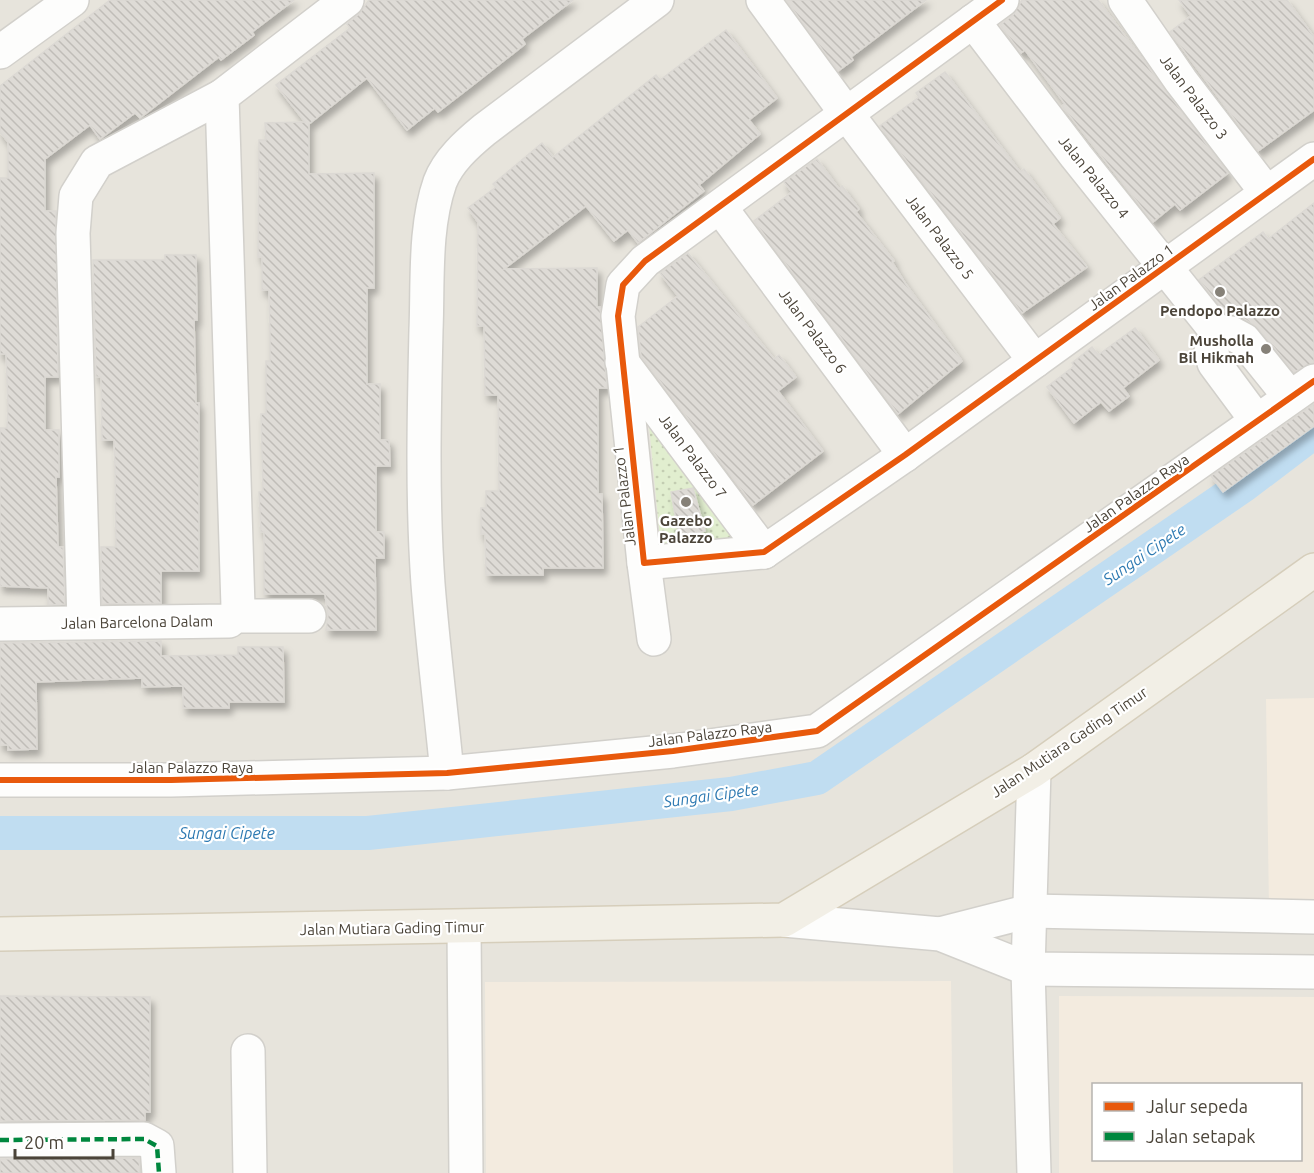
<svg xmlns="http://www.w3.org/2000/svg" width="1314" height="1173" font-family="Ubuntu,sans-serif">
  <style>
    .residential { fill: #e7e4dc; fill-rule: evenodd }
    .commercial { fill: #f3ebdf; fill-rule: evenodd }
    .park { fill: url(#park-dots) }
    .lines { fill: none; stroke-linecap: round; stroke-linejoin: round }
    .canal { stroke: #c0ddf1; stroke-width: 34 }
    .building { fill: url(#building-back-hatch); stroke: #dcd9d4; stroke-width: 1.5; filter: url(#shadow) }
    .minor-casing { stroke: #d2d0cb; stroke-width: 36 }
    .major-casing { stroke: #d6cebb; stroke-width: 36 }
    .minor { stroke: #fdfdfc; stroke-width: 33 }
    .major { stroke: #f2efe6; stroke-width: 33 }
    .quiet { stroke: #00873e; stroke-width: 4.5; stroke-dasharray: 9 4.5; stroke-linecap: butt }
    .cycleway-casing { stroke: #fff; stroke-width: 10 }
    .cycleway { stroke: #e8590c; stroke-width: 6 }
    .poi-dot { fill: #868178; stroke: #fff; stroke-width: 2 }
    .labels { text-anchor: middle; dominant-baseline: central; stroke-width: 4.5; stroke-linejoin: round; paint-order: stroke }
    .street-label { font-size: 15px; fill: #4b4439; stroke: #fff }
    .poi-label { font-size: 15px; font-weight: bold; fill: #4b4439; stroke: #fff }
    .water-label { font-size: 16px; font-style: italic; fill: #2e7ab2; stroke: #fff }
  </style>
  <defs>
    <pattern id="park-dots" width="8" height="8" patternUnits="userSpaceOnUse" patternTransform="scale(1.5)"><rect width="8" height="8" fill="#e1eecf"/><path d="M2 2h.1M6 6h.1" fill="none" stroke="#c3cdb2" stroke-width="1.8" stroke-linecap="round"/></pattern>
    <pattern id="building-back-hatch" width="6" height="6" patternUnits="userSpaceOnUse" patternTransform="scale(1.5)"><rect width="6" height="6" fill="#dedbd6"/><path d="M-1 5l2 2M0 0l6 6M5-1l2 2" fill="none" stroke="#c0bdb8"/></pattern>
    <filter id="shadow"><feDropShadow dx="3.5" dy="6" stdDeviation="3" flood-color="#0004"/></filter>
  </defs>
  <rect width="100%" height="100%" fill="#f4f2ee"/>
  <path class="residential" d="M0 0H1314V1173H0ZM1094 1084H1300V1160H1094Z"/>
  <g class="commercial">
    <polygon points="1314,698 1314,909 1269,909 1266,699"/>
    <polygon points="951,981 953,1173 486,1173 485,982"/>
    <path d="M1059 996 1314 997V1173H1059ZM1094 1084H1300V1160H1094Z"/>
  </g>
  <polygon class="park" points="648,415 742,542 661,549"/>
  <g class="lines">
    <polyline class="canal" points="0,833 368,833 731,794 817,778 1244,485 1314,432"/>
  </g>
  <g class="building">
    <polygon points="110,0 294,0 252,32 254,35 221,60 219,57 140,118 135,113 100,139 90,125 45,159 45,211 56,211 58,377 45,377 45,430 59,430 59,477 56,477 58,547 63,547 65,604 48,605 48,588 0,586 0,428 7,428 8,406 6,354 0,354 0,178 8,178 8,142 0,132 0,86"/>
    <polygon points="369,0 573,0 522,39 525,44 473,85 438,112 435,108 407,130 367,78 309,124 309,174 374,173 374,288 367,288 367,384 380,384 380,440 389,440 390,466 376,466 376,532 384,532 384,558 375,558 376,630 326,630 328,615 325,594 264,594 264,532 261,532 259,492 263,492 261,414 266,414 266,361 270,361 270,335 269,290 262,290 262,257 258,257 259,140 266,140 265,123 305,122 276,85 350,28 347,24 359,14"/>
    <polygon points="786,0 926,0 851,57 853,60 838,71"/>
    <polygon points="1022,0 1098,0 1228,173 1180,210 1175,204 1153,222 1062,106 1065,104 1025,50 1021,53 1000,25 1013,15"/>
    <polygon points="1179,0 1287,0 1314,37 1314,110 1258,151 1170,32 1191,16"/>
    <polygon points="726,30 777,98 749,120 760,134 699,185 704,191 638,243 628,230 614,241 586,206 504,269 597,268 597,307 600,307 607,388 598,388 598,494 602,494 603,568 543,568 543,575 486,575 485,534 481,534 481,508 486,508 486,491 499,491 498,395 485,395 484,326 477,326 478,222 468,208 496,187 493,184 542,143 553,157 656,75 660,80"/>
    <polygon points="945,72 1020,172 1024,169 1060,218 1053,224 1087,267 1022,313 880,126 919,97 916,93"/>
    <polygon points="817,159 839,189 842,186 859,209 856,212 894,261 892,262 905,283 962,361 898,414 754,221 792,192 784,182"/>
    <polygon points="1314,203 1314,363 1294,372 1258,328 1240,316 1227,314 1199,280 1263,232 1268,239"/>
    <polygon points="688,253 774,359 779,355 796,377 778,391 823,451 753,505 641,356 638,327 678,296 660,273"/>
    <polygon points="165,255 196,255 197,320 194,320 196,403 199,403 199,571 161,571 161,603 102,604 101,547 116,547 115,468 114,440 102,440 101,377 96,377 93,260 165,260"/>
    <polygon points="1135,328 1159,360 1123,388 1129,396 1109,411 1101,402 1074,423 1047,387 1074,366 1072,363 1092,347 1098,355"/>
    <polygon points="1314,404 1314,426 1223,492 1211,476"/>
    <polygon points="693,488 705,531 679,537 671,492"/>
    <polygon points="161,641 161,656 238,655 238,647 283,647 284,702 229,702 229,708 183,708 183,686 142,687 142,678 36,682 37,749 8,750 8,745 0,745 0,643"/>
    <polygon points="0,996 150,997 150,1112 145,1112 145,1120 0,1121"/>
    <polygon points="139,1158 140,1173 0,1173 0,1159"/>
  </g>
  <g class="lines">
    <defs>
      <g id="minor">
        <polyline points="763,0 846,113 1035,361"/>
        <polyline points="1002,0 645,261 623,285 618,316 644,563 764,552 905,455 1314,159"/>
        <polyline points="1125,0 1181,81 1267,193"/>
        <polyline points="973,21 1076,156 1217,332"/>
        <polyline points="0,52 72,0"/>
        <polyline points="720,207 905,455"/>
        <polyline points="1217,332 1211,346 1214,363 1257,421"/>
        <polyline points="1217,332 1231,333 1244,340 1290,397"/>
        <polyline points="622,362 764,552"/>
        <polyline points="644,563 654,639"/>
        <polyline points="235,616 238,607 222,96 347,0"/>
        <polyline points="84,622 73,233 76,196 97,162 222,96"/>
        <polyline points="0,624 229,621 235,616 309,616"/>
        <path d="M447 773C441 710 433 647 428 584 422 499 424 415 426 330 428 281 424 228 440 182 448 161 467 144 484 130L657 0"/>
        <polyline points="0,780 171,780 447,773 673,751 817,731 1314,381"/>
        <polyline points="784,920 940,934 1028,969 1314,972"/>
        <polyline points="464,927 466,1173"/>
        <polyline points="940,934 1030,911 1314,917"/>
        <polyline points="248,1051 250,1173"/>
        <polyline points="0,1140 144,1139 157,1146 159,1173"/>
        <polyline points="1034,1173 1028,969 1034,770"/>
      </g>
      <polyline id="major" points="0,934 784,920 1034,770 1314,570"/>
    </defs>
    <use href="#minor" class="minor-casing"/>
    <use href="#major" class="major-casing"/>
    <use href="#minor" class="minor"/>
    <use href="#major" class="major"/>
    <polyline class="quiet" points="0,1140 144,1139 157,1146 159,1173"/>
    <defs>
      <g id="cycleway">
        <polyline points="1002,0 645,261 623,285 618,316 644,563 764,552 905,455 1314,159"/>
        <polyline points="0,780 171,780 447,773 673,751 817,731 1314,381"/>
      </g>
    </defs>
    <use href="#cycleway" class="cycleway-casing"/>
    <use href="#cycleway" class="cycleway"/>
  </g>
  <g class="poi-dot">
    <circle cx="1220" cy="292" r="6"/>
    <circle cx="1266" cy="349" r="6"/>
    <circle cx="686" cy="502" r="6"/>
  </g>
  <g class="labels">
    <g class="street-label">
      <text transform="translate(1194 97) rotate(53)">Jalan Palazzo 3</text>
      <text transform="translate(1094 177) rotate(51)">Jalan Palazzo 4</text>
      <text transform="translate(940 237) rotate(53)">Jalan Palazzo 5</text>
      <text transform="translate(1131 277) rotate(-36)">Jalan Palazzo 1</text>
      <text transform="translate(813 331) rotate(53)">Jalan Palazzo 6</text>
      <text transform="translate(693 456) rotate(53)">Jalan Palazzo 7</text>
      <text transform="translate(1136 493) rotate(-35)">Jalan Palazzo Raya</text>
      <text transform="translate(624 496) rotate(-97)">Jalan Palazzo 1</text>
      <text transform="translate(137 622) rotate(-1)">Jalan Barcelona Dalam</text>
      <text transform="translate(710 734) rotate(-7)">Jalan Palazzo Raya</text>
      <text transform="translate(1069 742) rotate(-34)">Jalan Mutiara Gading Timur</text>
      <text x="191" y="767">Jalan Palazzo Raya</text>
      <text transform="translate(392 928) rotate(-1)">Jalan Mutiara Gading Timur</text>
    </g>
    <g class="poi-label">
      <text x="1220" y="310">Pendopo Palazzo</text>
      <text x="1254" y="340" text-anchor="end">Musholla<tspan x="1254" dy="17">Bil Hikmah</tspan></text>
      <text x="686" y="520">Gazebo<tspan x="686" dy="17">Palazzo</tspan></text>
    </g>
    <g class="water-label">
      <text transform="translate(1144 554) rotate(-34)">Sungai Cipete</text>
      <text transform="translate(711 795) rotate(-8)">Sungai Cipete</text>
      <text x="227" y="833">Sungai Cipete</text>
    </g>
  </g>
  <rect x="1092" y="1083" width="210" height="78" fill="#ffffff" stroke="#b7b4b0" stroke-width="1.5"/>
  <rect x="1104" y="1102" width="30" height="9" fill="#e8590c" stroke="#b7b4b0" stroke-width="1.5"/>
  <text x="1146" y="1113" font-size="18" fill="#4b4439">Jalur sepeda</text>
  <rect x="1104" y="1132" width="30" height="9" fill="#00873e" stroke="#b7b4b0" stroke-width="1.5"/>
  <text x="1146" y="1143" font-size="18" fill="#4b4439">Jalan setapak</text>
  <path d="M15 1149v9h98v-9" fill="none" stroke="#4b4439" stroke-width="3"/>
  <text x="24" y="1149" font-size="18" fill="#4b4439" stroke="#ffffff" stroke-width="4.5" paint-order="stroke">20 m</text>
</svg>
